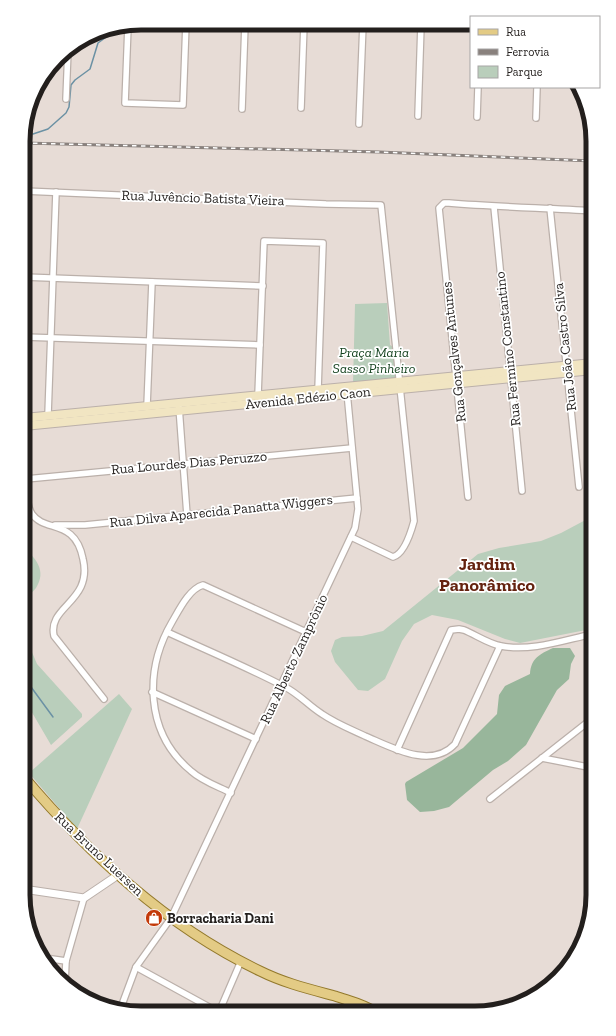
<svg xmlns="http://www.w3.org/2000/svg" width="616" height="1036" font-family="'Zilla Slab',serif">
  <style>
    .green { fill: #b9cebb }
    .forest { fill: #98b69b }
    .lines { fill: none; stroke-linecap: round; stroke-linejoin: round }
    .stream { stroke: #6b91a4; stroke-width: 1.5 }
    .minor-casing { stroke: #bbb0aa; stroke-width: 8 }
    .tertiary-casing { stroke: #bbb0aa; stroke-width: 9 }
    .secondary-casing { stroke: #bbb0aa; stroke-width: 10 }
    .primary-casing { stroke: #93792c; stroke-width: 11 }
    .minor { stroke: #fff; stroke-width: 5.5 }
    .tertiary { stroke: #fff; stroke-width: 7 }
    .secondary { stroke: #f1e5c2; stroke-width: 8 }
    .primary { stroke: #e3cb85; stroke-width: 9 }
    .rail-casing { stroke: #89817d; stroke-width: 3 }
    .rail { stroke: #fff; stroke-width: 1.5; stroke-dasharray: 4.5; stroke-linecap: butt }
    .labels { text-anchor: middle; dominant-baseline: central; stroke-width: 3.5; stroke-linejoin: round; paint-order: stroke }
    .street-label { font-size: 14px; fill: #231f1d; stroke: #fff }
    .park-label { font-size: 14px; font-style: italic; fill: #103f1b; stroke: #fff }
    .poi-label { font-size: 14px; font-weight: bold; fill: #231f1d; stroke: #fff; text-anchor: start }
    .district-label { font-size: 18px; font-weight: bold; fill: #64220f; stroke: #fff }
    .rim { fill: none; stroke: #231f1d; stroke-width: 5 }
  </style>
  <rect width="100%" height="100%" fill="#e7dcd6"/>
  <g class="green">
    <polygon points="387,303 390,345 393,347 397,379 353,384 355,304"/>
    <path d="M593 516V581C584 596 599 615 591 629L520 643 505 639 458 620 432 615 414 624 402 641 385 679 368 691 358 690 335 662 331 651 335 640 342 637 362 636 383 631 478 554 499 548 541 541 561 533Z"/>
    <path d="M23 547C36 558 47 571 36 588 32 593 27 596 23 602Z"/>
    <polygon points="23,631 37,664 82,714 82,717 51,745 23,697"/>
    <polygon points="119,694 132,709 77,829 29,773"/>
  </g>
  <path class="forest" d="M553 648H570L575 656 571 664 569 679 557 690 526 745 508 761 493 770 449 807 434 811 420 812 407 800 405 784 406 782 463 748 497 714 499 695 505 686 530 674C531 658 540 654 553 648Z"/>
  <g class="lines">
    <g class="stream">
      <polyline points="33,134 48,129 66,113 69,107 71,85 75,80 90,69 98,43 120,27"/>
      <polyline points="24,153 29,148"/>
      <polyline points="23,676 53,717"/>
    </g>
    <defs>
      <g id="minor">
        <polyline points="128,26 125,103 183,105 186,23"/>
        <polyline points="66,99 68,50"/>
        <polyline points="301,108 304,24"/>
        <polyline points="242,109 245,24"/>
        <polyline points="418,116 421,25"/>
        <polyline points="477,117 478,87"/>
        <polyline points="536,118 537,87"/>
        <polyline points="359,124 363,24"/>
        <path d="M24 191 326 204 381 205 414 521C411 532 404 554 393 557L351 537"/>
        <polyline points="494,207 522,491"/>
        <polyline points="550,208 579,487"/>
        <polyline points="24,277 263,286"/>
        <polyline points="24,337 260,345"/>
        <polyline points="258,395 264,241 323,243 318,390"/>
        <polyline points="147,406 152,282"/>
        <polyline points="179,407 187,515"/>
        <polyline points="48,415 56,192"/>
        <path d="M24 454C25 469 24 502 32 514 45 533 75 518 83 559 93 602 47 606 54 636L104 699"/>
        <polyline points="26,479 352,448"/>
        <path d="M468 497 439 208 444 203H449C497 207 545 208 593 211"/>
        <polyline points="55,525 85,525 357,498"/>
        <path d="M167 632C206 650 247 667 285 687 299 694 309 706 322 714 335 723 350 729 365 736 391 747 431 770 455 744L500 646"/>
        <polyline points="152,692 256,739"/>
        <path d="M397 750 451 630 459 629 464 630C476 635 489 644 501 646 531 652 564 640 593 634"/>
        <polyline points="542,758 593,768"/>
        <path d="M231 793C217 786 202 781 191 771 145 733 144 670 172 622 179 610 189 589 203 585L306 632"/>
        <polyline points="490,799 593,718"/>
        <polyline points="45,958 66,961"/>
        <polyline points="136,967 218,1012"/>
        <polyline points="65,983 66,961 84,898"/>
        <polyline points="120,1010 136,967 171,918 355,528 358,509 347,392"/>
        <polyline points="219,1012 241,961"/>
      </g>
      <polyline id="tertiary" points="23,889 84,898 118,875"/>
      <g id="secondary">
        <polyline points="24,418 593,363"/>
        <polyline points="24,426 593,370"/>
      </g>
      <path id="primary" d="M23 776C90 855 166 926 260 971 284 983 309 989 335 996 349 1001 364 1004 377 1013"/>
    </defs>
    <use href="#minor" class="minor-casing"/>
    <use href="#tertiary" class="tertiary-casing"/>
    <use href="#secondary" class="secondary-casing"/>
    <use href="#primary" class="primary-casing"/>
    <use href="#minor" class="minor"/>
    <use href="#tertiary" class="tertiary"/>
    <use href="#secondary" class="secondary"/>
    <use href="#primary" class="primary"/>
    <defs>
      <polyline id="rail" points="24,143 379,152 593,161"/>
    </defs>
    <use href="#rail" class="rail-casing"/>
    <use href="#rail" class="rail"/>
  </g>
  <defs>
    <symbol id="shop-disc" viewBox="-11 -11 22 22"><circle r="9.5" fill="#c33a0a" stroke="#fff"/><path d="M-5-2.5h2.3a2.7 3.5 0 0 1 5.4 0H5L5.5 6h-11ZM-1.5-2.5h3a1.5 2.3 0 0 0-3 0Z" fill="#fff"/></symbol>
  </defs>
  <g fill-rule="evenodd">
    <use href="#shop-disc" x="144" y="908" width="20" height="20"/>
  </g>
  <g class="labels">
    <g class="street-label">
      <text transform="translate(203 198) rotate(2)">Rua Juvêncio Batista Vieira</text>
      <text transform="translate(565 347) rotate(-96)">Rua João Castro Silva</text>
      <text transform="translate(508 349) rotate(-96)">Rua Fermino Constantino</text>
      <text transform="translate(454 352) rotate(-96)">Rua Gonçalves Antunes</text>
      <text transform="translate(308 398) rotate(-6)">Avenida Edézio Caon</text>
      <text transform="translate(189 463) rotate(-5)">Rua Lourdes Dias Peruzzo</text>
      <text transform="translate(221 511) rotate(-6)">Rua Dilva Aparecida Panatta Wiggers</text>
      <text transform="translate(294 659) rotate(-65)">Rua Alberto Zamprônio</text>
      <text transform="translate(99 854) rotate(43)">Rua Bruno Luersen</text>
    </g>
    <g class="park-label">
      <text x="374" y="352">Praça Maria<tspan x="374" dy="16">Sasso Pinheiro</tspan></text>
    </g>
    <g class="poi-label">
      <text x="167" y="918">Borracharia Dani</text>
    </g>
    <g class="district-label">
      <text x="487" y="564">Jardim<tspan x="487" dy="21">Panorâmico</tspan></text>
    </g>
  </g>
  <path d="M0 0H616V1036H0ZM141 30H475A111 111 0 0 1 586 141V895A111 111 0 0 1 475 1006H141A111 111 0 0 1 30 895V141A111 111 0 0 1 141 30Z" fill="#fff" fill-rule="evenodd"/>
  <path class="rim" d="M141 30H475A111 111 0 0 1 586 141V895A111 111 0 0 1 475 1006H141A111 111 0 0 1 30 895V141A111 111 0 0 1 141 30Z"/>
  <rect x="470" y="16" width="130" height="72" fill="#ffffff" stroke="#a7a5a5"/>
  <rect x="478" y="29" width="20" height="6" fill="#e3cb85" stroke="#a7a5a5"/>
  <text x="506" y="36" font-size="12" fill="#231f1d">Rua</text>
  <rect x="478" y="49" width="20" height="6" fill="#89817d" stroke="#a7a5a5"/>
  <text x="506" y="56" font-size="12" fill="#231f1d">Ferrovia</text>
  <rect x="478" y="66" width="20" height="12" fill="#b9cebb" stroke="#a7a5a5"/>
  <text x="506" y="76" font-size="12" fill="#231f1d">Parque</text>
</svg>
